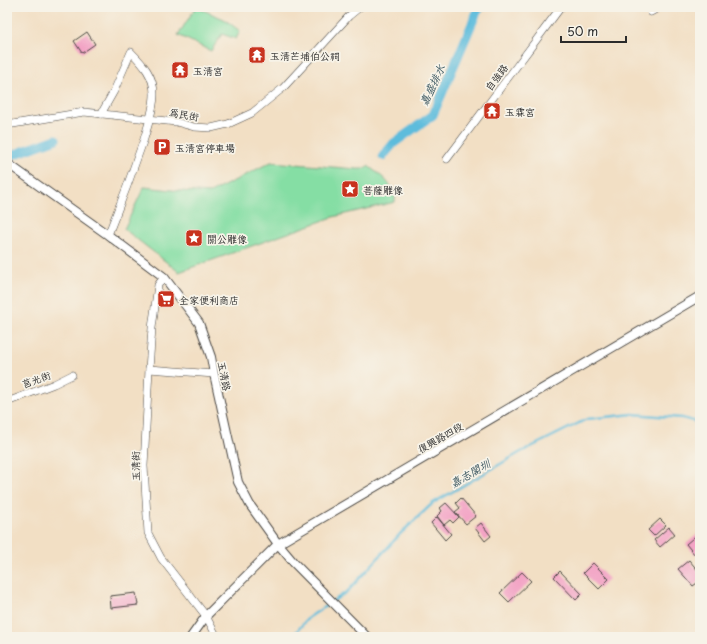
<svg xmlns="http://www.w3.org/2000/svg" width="707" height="644" font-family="'Playpen Sans','LXGW WenKai TC',sans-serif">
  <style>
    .green { fill: #85dea4; stroke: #588468 }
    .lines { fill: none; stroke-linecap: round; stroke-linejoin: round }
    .stream { stroke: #5dbcdc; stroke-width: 2.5 }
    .canal { stroke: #5dbcdc; stroke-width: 9 }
    .building { fill: #f3a3c5 }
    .minor-casing { stroke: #494642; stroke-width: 8 }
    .tertiary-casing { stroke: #494642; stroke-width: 10 }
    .minor { stroke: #fff; stroke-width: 7 }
    .tertiary { stroke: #fff; stroke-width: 8 }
    .labels { text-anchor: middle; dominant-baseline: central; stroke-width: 3.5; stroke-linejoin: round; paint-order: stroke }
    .poi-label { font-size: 10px; fill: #2b2b2b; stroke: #f7f3e8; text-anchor: start }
    .street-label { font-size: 10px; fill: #2b2b2b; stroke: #f7f3e8 }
    .water-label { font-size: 11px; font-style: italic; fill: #3a5660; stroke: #f7f3e8 }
  </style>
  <rect width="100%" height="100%" fill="#f7f3e8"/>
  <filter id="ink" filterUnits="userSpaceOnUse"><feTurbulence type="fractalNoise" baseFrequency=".025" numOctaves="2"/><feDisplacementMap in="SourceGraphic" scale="8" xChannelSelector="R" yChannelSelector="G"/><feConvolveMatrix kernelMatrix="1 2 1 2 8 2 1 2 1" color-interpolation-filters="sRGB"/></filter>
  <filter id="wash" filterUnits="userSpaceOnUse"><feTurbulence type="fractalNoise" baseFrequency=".012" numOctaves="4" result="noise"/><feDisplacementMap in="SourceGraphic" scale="16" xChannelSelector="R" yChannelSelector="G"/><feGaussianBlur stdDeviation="0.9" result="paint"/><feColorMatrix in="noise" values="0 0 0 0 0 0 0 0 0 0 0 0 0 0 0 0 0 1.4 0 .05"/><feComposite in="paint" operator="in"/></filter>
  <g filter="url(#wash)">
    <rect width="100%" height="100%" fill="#f2dfc4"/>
    <g class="green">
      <polygon points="196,7 224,19 240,31 236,39 222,34 211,51 178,35"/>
      <path d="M271 162 357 169H362L368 166C379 174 397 186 395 202L333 217 179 272 124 229 144 187 181 191 210 193Z"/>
    </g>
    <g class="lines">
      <polyline class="stream" points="292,637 308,618 348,591 400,534 433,503 521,452 587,419 633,414 682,418 700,423"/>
      <g class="canal">
        <polyline points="383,156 394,143 433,115 477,12 481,7"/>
        <polyline points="7,157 56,139"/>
      </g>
    </g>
    <g id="blocks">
      <g class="building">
        <polygon points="87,32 95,44 82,53 74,41"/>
        <polygon points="461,498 476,516 466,524 455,512 460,508 456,503"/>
        <polygon points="446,503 459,517 453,523 450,520 444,525 437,516 442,511 440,508"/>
        <polygon points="437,517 451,534 445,540 431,523"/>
        <polygon points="660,519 666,525 654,536 648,530"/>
        <polygon points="481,523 491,536 485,541 475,528"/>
        <polygon points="669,527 675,534 660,547 654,540"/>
        <polygon points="699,533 700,551 695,555 686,544"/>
        <polygon points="689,560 700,573 700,581 693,586 678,569"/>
        <polygon points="593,563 609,579 599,589 583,573"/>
        <polygon points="560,571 582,594 576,600 554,577"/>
        <polygon points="522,572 531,581 509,602 500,593"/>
        <polygon points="136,593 138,605 111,608 110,596"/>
      </g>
    </g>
  </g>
  <g filter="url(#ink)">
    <use href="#blocks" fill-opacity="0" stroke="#494642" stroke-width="1"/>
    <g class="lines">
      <defs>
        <g id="minor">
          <polyline points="651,12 660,7"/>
          <path d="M101 114 114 91 131 52C143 64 154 76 154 94 154 109 148 125 144 139 133 171 121 203 108 235"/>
          <polyline points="7,125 84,112 176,122 194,127 211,128 228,124 252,113 283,88 349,16 360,7"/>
          <polyline points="447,159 561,7"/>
          <polyline points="164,277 158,285 152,328 149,369 144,466 148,533 161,558 206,616 217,637"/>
          <polyline points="149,369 214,374"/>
          <polyline points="7,402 54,384 72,375"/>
        </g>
        <g id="tertiary">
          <polyline points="7,163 108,235 164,277 199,323 211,357 214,374 238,482 250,505 278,544 294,563 367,637"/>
          <polyline points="191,637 206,616 278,544 700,296"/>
        </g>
      </defs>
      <use href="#minor" class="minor-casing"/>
      <use href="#tertiary" class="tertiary-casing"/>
      <use href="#minor" class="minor"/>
      <use href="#tertiary" class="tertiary"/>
    </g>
  </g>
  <defs>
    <symbol id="temple-square" viewBox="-11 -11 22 22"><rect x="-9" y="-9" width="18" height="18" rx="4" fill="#c8321e" stroke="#f7f3e8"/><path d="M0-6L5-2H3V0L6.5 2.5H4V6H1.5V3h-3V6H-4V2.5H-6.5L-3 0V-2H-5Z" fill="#fff"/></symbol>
    <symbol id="parking-square" viewBox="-11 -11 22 22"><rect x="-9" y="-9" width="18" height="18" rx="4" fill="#c8321e" stroke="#f7f3e8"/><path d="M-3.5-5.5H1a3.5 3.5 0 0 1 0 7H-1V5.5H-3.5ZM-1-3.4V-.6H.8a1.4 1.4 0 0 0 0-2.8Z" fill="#fff"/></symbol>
    <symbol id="sight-square" viewBox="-11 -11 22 22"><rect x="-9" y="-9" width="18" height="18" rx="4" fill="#c8321e" stroke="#f7f3e8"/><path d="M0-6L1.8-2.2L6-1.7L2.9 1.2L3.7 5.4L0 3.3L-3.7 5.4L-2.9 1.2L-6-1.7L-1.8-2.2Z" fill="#fff"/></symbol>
    <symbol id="supermarket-square" viewBox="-11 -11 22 22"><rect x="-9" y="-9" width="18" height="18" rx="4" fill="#c8321e" stroke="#f7f3e8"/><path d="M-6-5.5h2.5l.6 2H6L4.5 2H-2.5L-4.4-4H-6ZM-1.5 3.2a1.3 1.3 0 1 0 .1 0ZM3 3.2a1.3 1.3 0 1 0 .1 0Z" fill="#fff"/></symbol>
  </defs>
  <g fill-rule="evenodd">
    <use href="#temple-square" x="247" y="45" width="20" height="20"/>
    <use href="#temple-square" x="170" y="60" width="20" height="20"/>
    <use href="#temple-square" x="482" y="101" width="20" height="20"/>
    <use href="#parking-square" x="152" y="137" width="20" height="20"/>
    <use href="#sight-square" x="340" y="179" width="20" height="20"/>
    <use href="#sight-square" x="184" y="228" width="20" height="20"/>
    <use href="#supermarket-square" x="156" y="289" width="20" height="20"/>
  </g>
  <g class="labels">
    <g class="poi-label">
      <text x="270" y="55">玉清芒埔伯公祠</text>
      <text x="193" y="70">玉清宮</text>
      <text x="505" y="111">玉霖宮</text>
      <text x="175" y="147">玉清宮停車場</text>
      <text x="363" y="189">菩薩雕像</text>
      <text x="207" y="238">關公雕像</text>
      <text x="179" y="299">全家便利商店</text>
    </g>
    <g class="street-label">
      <text transform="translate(496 77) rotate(-53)">自強路</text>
      <text transform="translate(184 114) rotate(10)">為民街</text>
      <text transform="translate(225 376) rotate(79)">玉清路</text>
      <text transform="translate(36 379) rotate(-20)">莒光街</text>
      <text transform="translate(440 437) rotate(-30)">復興路四段</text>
      <text transform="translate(135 466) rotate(-91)">玉清街</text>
    </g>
    <g class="water-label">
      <text transform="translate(432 85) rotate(-65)">嘉盛排水</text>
      <text transform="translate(470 473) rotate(-30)">嘉志閣圳</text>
    </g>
  </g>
  <rect width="707" height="644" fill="none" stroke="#f7f3e8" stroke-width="24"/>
  <path d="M561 36v6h65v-6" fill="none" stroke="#2b2b2b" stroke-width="2"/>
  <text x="567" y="36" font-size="12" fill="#2b2b2b" stroke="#f7f3e8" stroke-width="3" paint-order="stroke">50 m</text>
</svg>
